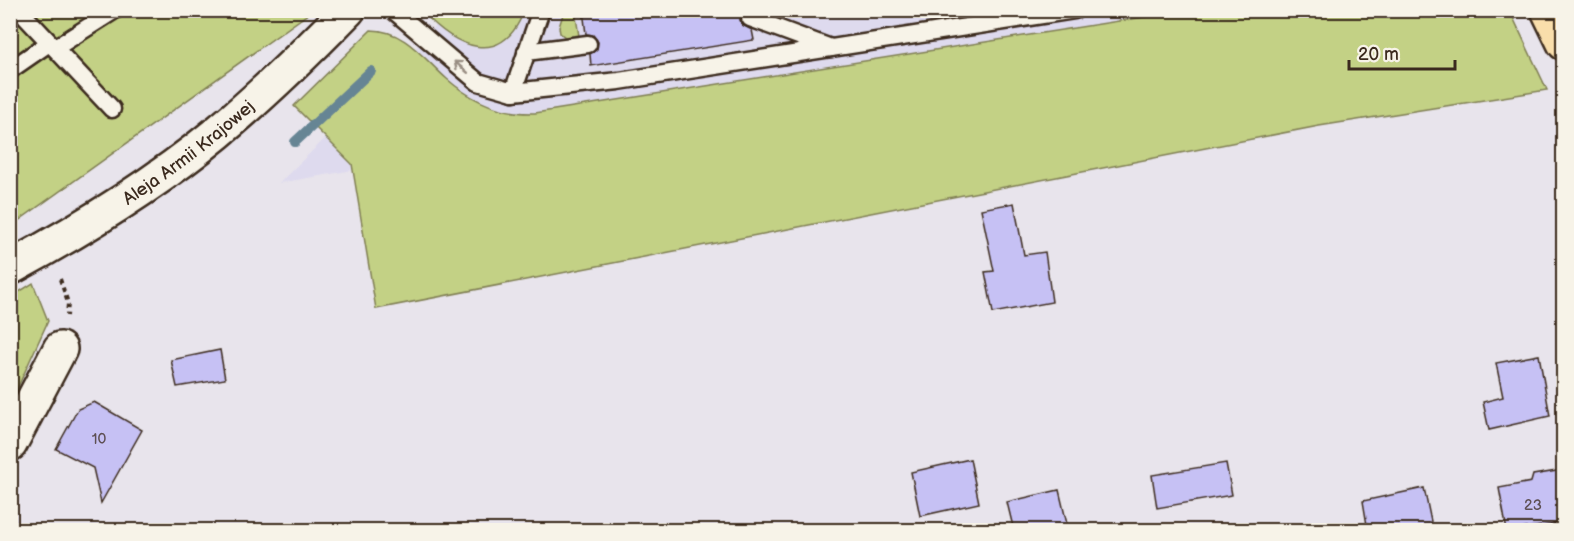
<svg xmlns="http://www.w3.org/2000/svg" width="1574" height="541" font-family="'Balsamiq Sans',sans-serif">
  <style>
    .built { fill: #dedaee }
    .green { fill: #c3d185; stroke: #7f7e52; stroke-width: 1.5 }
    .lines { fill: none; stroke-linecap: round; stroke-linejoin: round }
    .stream { stroke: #668594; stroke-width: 10 }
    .building { fill: #c6c1f4; stroke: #3b2a1e; stroke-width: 1.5 }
    .lane-casing { stroke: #3b2a1e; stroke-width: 21 }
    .street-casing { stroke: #3b2a1e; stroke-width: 38 }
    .secondary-casing { stroke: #3b2a1e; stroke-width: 38 }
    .primary-casing { stroke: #3b2a1e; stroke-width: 38 }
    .path { stroke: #3b2a1e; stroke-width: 4; stroke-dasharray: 4.5 4.5; stroke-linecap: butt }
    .lane { stroke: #f7f3e8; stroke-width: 16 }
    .street { stroke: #f7f3e8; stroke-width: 33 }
    .secondary { stroke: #f7f3e8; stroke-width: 33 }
    .primary { stroke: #f9deab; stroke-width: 33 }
    .oneway { stroke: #998e83 }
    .labels { text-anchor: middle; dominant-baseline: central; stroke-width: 4.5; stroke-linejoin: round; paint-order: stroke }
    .number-label { font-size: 15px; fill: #5e5054 }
    .street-label { font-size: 18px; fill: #3b2a1e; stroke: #f7f3e8 }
  </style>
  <rect width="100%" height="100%" fill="#e8e4ec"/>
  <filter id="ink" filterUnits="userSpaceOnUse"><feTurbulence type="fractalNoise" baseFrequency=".0167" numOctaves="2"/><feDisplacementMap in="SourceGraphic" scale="12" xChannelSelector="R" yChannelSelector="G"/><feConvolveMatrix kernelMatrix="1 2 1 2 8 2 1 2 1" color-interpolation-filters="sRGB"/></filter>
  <g filter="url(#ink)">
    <polygon class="built" points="449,11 1265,11 279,183 399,67"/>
    <g class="green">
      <polygon points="11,10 312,11 11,226"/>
      <path d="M1189 10 1510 11 1547 90 1319 126 376 309 352 164 294 106 371 30C405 30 424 59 447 79 472 101 502 114 535 113Z"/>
      <path d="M422 11H524C501 70 454 46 422 11Z"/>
      <polygon points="564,11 575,11 579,36 565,37 560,33 559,27"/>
      <polygon points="33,283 48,321 11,402 11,297"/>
    </g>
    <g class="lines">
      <polyline class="stream" points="295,142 371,71"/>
    </g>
    <g class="building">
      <polygon points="583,10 743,10 740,20 742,25 752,30 754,40 591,66 590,54 597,49 598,42 593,35 586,34"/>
      <polygon points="1014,203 1024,255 1045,252 1052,302 993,313 985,272 994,271 981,209"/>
      <polygon points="220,350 225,379 177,387 171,360"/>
      <polygon points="1539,355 1550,416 1489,430 1483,402 1503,397 1496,363"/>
      <polygon points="94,402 142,430 101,503 93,468 56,449 78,409"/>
      <polygon points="970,459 979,503 920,516 911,472"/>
      <polygon points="1226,463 1232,495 1157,508 1152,475"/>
      <polygon points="1563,470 1563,523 1507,531 1499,488 1531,482 1533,475"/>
      <polygon points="1424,488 1433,531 1368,531 1363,501"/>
      <polygon points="1059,490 1067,524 1041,531 1014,531 1007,502"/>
    </g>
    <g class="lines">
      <defs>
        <g id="lane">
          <polyline points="19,10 112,109"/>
          <polyline points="393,10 478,82 513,92 619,81 1075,10"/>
          <polyline points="750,18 831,48"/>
          <polyline points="55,48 115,10"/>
          <polyline points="526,52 588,44"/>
          <polyline points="10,70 49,43"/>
          <polyline points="513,92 541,10"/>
        </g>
        <polyline id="street" points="10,444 60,349"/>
        <g id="secondary">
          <path id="s1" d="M10 268C82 229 154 185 217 133 263 95 306 53 348 10"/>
        </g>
        <polyline id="primary" points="1548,10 1564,43"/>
      </defs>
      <use href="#lane" class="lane-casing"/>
      <use href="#street" class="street-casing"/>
      <use href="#secondary" class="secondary-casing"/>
      <use href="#primary" class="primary-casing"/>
      <polyline class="path" points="60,279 68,303 67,316"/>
      <use href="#lane" class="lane"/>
      <use href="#street" class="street"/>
      <use href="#secondary" class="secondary"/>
      <use href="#primary" class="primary"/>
    </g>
    <defs><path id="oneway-shaft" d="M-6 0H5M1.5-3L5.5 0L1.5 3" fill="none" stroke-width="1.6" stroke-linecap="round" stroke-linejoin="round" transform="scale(1.5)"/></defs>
    <use class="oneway" href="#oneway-shaft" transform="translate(461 67) rotate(-140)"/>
  </g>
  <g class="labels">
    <g class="number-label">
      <text x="99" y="439">10</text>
      <text x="1533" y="505">23</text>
    </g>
    <g class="street-label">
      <text stroke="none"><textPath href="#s1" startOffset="213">Aleja Armii Krajowej</textPath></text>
    </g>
  </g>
  <rect width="1574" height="541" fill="none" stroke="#f7f3e8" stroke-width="36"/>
  <rect x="18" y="18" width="1538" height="505" fill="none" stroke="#3b2a1e" stroke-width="2" filter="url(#ink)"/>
  <path d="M1349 60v9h106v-9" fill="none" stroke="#3b2a1e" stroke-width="3"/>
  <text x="1358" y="60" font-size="18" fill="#3b2a1e" stroke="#f7f3e8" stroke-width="4.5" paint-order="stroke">20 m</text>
</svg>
